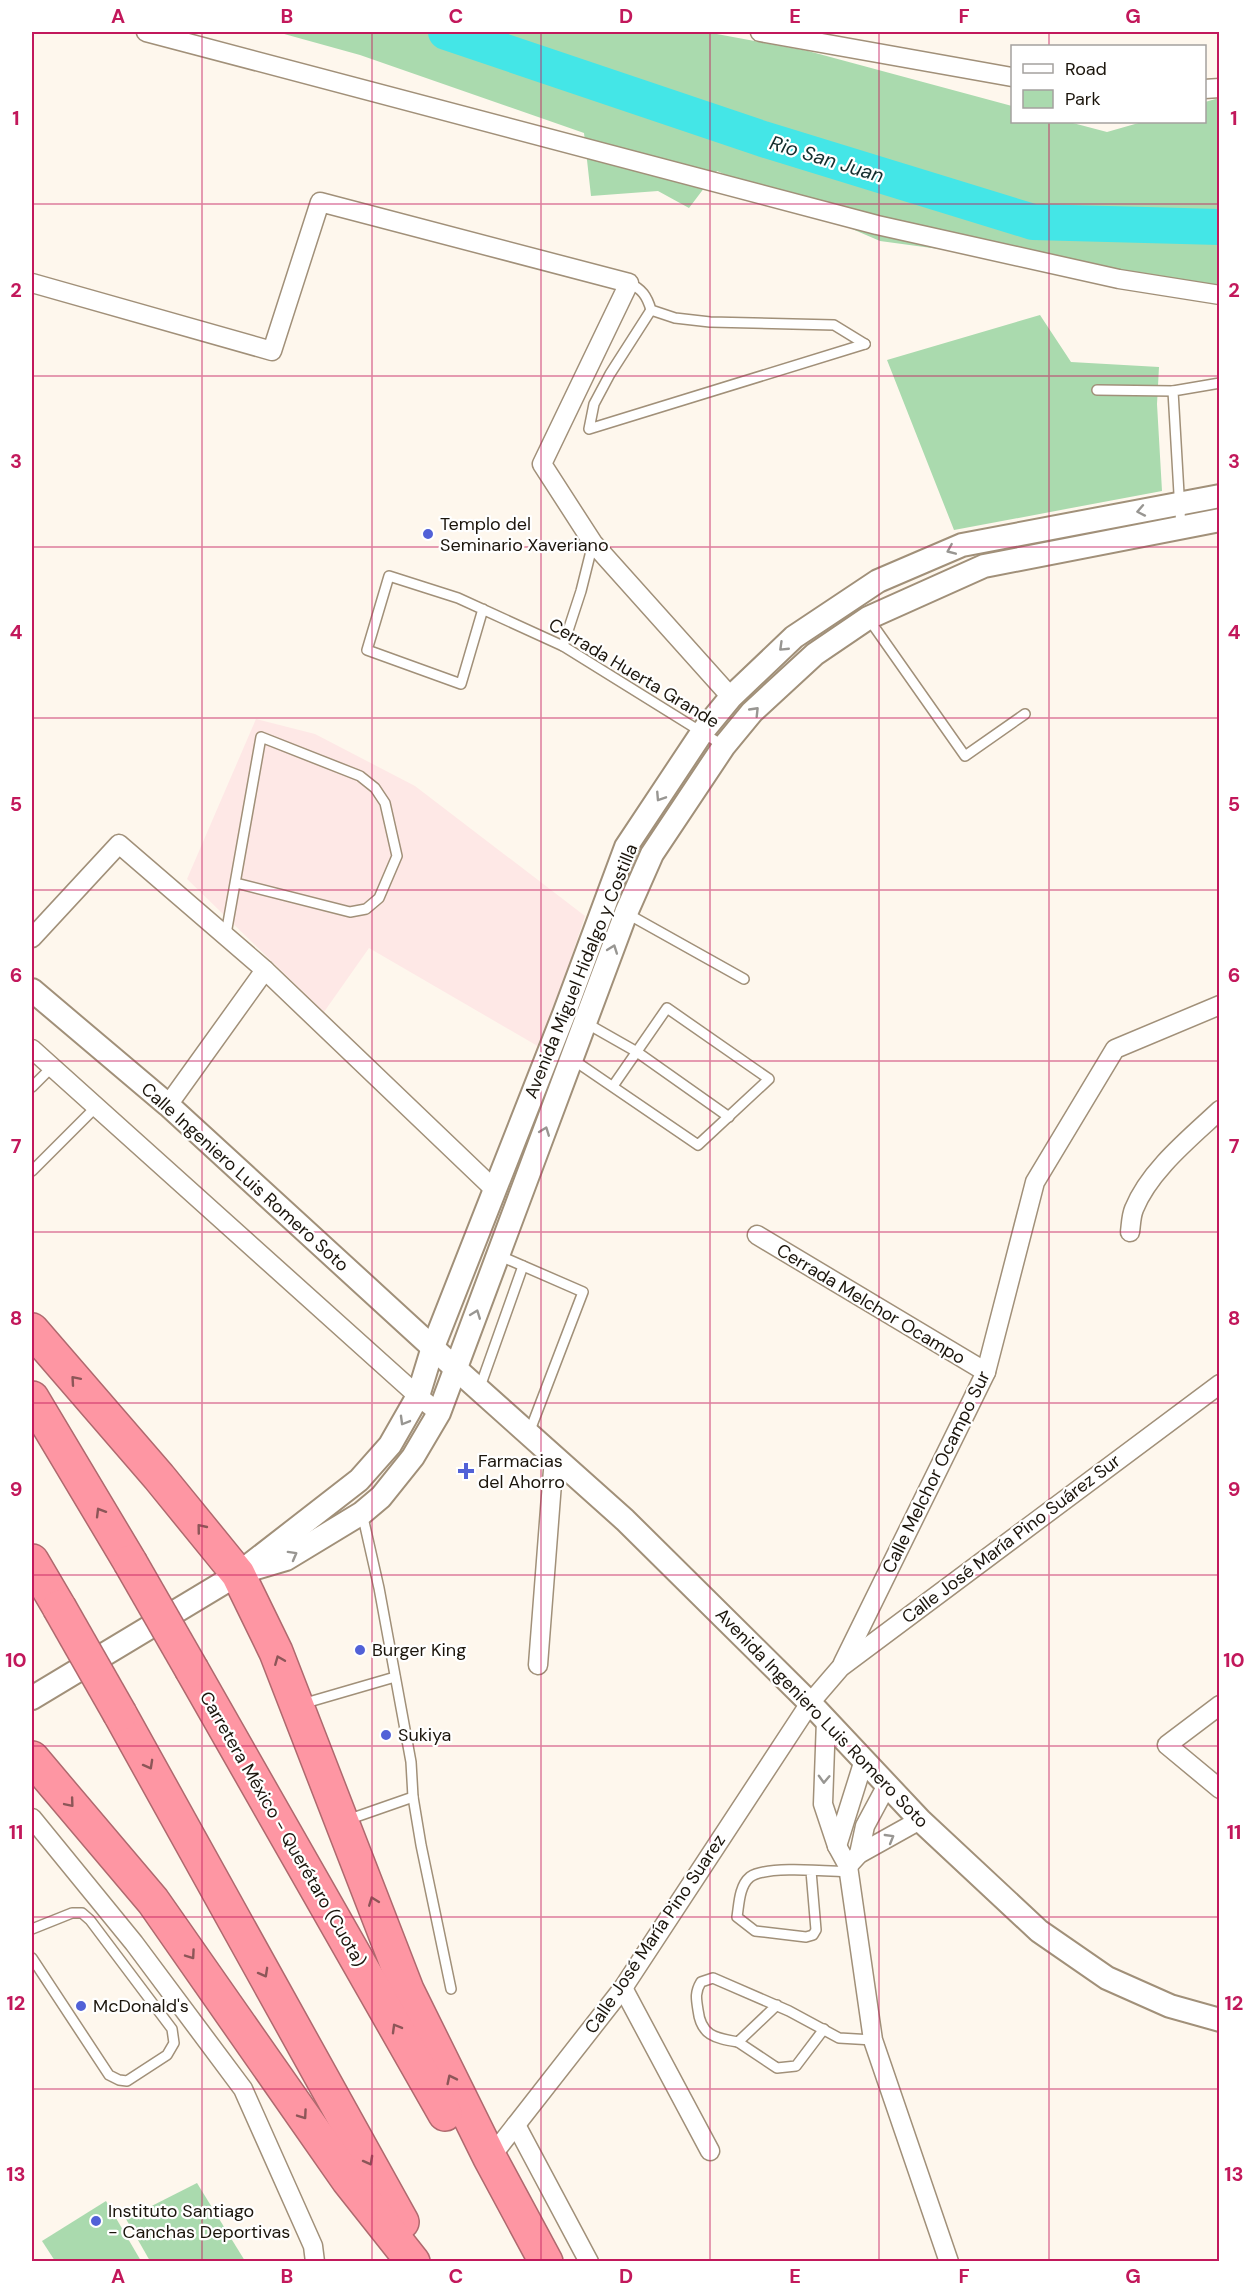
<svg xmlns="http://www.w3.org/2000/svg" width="1251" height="2293" font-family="'DM Sans',sans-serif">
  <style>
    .medical { fill: #fee8e6 }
    .green { fill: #aadaae }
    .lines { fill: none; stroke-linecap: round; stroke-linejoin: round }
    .river { stroke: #44e6e7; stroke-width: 36 }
    .service-casing { stroke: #a19079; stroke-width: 12 }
    .minor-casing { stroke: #a19079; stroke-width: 21 }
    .tertiary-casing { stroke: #a19079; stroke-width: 26 }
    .motorway-casing { stroke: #af696e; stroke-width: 36 }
    .service { stroke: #fff; stroke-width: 9 }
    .minor { stroke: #fff; stroke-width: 18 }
    .tertiary { stroke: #fff; stroke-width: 22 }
    .motorway { stroke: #fe96a3; stroke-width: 33 }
    .motorway-bridge-casing { stroke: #af696e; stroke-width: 36; stroke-linecap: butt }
    .motorway-bridge { stroke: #fe96a3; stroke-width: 33 }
    .oneway { stroke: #989692 }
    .oneway2 { stroke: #8c5658 }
    .grid { fill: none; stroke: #c2185b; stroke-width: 1.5; stroke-opacity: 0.55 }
    .poi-dot { fill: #5161d7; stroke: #fff; stroke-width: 2 }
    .labels { text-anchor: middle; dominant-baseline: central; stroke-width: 4.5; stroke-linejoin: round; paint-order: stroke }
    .poi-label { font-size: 18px; fill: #1b150c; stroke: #fff; text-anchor: start }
    .street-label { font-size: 18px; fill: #1b150c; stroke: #fff }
    .water-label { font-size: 20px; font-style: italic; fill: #142e2e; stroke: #fff }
    .neatline { fill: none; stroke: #c2185b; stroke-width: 2 }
    .grid-label { font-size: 20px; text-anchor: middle; font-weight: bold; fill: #c2185b }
  </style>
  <rect width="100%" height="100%" fill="#fef7ed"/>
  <polygon class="medical" points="256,719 315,734 415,786 585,916 541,1048 369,948 324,1012 187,879"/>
  <g class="green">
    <polygon points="277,32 706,32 808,51 1012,106 1012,122 1069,122 1107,132 1142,122 1204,122 1205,102 1219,98 1219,287 880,241 717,171 689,208 658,191 591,196 584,133 360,55"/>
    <polygon points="1040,315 1071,362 1159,367 1157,404 1162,491 954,530 887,360"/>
    <polygon points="197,2183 245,2261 150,2261 126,2219"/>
    <polygon points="106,2201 141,2261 55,2261 42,2241"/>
  </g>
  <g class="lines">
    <polyline class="river" points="446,32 763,139 1033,222 1220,227"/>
    <defs>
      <g id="service">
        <path d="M629 283C642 289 647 296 651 310L675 318 710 322 834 325 865 344"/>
        <polyline points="651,310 610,374 594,404 589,429 865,344"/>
        <polyline points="1097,390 1173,391"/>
        <polyline points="1181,528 1173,391 1220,383"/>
        <polyline points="483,609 461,684 367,650 389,576 458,598 563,646 724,746"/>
        <polyline points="868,618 965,756 1025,714"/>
        <polyline points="563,646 581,591 593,543"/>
        <polyline points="626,913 744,979"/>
        <polyline points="226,934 261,737 360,776 375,788 385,803 397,856 379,898 366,909 350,912 236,883"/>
        <polyline points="586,1023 637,1052 729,1117"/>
        <polyline points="572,1059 698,1145 769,1079 667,1008 613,1086"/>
        <polyline points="32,1087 52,1067"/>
        <polyline points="32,1171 96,1107"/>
        <polyline points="498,1255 583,1292 529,1433"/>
        <polyline points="480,1387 523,1266"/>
        <polyline points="362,1513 379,1588 411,1762 413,1797 421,1845 451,1989"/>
        <polyline points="302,1704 395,1677"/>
        <polyline points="347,1820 413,1797"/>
        <path d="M811 1871 816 1930 813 1935 806 1937 755 1931 737 1917C739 1905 739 1886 750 1877 767 1865 827 1871 849 1872"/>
        <polyline points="32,1929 72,1913 82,1913 90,1920 172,2029 174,2043 167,2055 127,2081 119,2080 109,2075 32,1958"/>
        <path d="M777 2005 738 2042C715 2038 701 2036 698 2010 696 1998 695 1992 701 1982L713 1978 789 2011 839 2038 873 2040"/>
        <polyline points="738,2042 777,2068 796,2066 824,2029"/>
      </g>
      <g id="minor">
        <polyline points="146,32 877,225 1119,279 1220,295"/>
        <polyline points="760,32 1012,77"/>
        <polyline points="1204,89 1220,88"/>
        <polyline points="32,283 272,351 320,202 629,283 542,464 593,543 731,697"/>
        <polyline points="32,938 119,844 265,970 494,1189"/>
        <polyline points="32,1049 418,1396 439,1413"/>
        <polyline points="168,1105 265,970"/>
        <path d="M1130 1232C1131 1225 1131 1216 1134 1209 1149 1171 1190 1138 1220 1110"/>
        <polyline points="757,1235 986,1372"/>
        <polyline points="843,1663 986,1372 1035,1182 1115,1049 1220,1005"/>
        <polyline points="538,1665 554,1457"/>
        <polyline points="1220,1705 1167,1745 1220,1789"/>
        <polyline points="826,1720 823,1804 837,1846 848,1866 873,2040 949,2262"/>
        <polyline points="32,1818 134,1943 243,2089 313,2246 315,2262"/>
        <polyline points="837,1846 864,1760"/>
        <polyline points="859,1854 865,1826 887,1785"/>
        <polyline points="848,1866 859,1854 920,1820"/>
        <polyline points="623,1988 710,2151"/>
        <polyline points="516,2125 589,2262"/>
        <polyline points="490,2158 623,1988 810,1703 841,1667 1220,1384"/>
      </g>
      <g id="tertiary">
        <polyline points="32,990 168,1105 455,1368 625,1520 810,1703 920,1820 1039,1931 1107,1978 1170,2006 1220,2020"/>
        <polyline points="249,1570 286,1559 362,1513 381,1497 413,1457 439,1413 626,913 652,854 724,746 752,712 815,654 868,618 984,566 1220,520"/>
        <polyline points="32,1698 238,1574 359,1480 390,1445 418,1396 433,1347 564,1014 626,847 703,731 731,697 794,637 878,581 962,545 1220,496"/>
      </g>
      <g id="motorway">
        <polyline points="32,1330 159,1477 238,1574 276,1652 407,1990 490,2158 546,2262"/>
        <polyline points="32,1398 130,1562"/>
        <polyline points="32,1561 59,1607"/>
        <polyline points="192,1670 445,2114"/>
        <polyline points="120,1714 402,2222"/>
        <polyline points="32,1758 153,1901 348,2180 413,2262"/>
      </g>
    </defs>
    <use href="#service" class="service-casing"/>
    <use href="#minor" class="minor-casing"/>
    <use href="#tertiary" class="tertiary-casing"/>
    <use href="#motorway" class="motorway-casing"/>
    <use href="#service" class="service"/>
    <use href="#minor" class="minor"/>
    <use href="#tertiary" class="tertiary"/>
    <use href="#motorway" class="motorway"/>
    <defs>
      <g id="motorway-bridge">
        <polyline points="130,1562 192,1670"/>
        <polyline points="59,1607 120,1714"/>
      </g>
    </defs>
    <use href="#motorway-bridge" class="motorway-bridge-casing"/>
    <use href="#motorway-bridge" class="motorway-bridge"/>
  </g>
  <defs><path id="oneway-chevron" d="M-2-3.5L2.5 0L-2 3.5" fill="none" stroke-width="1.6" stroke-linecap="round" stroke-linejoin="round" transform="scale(1.5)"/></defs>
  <g class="oneway">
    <use href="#oneway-chevron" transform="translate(1141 511) rotate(169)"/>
    <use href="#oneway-chevron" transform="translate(951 550) rotate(157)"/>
    <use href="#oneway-chevron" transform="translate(783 647) rotate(136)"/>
    <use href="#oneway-chevron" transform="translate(755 711) rotate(-46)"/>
    <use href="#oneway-chevron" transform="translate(660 797) rotate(123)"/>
    <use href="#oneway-chevron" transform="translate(613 949) rotate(-70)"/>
    <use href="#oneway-chevron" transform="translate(545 1131) rotate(-69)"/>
    <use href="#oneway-chevron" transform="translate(476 1314) rotate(-69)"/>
    <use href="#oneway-chevron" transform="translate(404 1421) rotate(120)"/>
    <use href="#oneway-chevron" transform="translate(293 1555) rotate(-29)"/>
    <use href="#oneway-chevron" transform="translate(824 1779) rotate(92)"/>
    <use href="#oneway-chevron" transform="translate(890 1838) rotate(-30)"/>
  </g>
  <g class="oneway2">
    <use href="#oneway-chevron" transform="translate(75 1380) rotate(-131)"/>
    <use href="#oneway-chevron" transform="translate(100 1512) rotate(-121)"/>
    <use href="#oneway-chevron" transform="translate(201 1528) rotate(-129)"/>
    <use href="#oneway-chevron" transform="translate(279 1660) rotate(-112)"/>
    <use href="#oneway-chevron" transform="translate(149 1765) rotate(61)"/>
    <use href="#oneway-chevron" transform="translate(70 1803) rotate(50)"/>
    <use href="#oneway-chevron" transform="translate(373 1901) rotate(-111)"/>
    <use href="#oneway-chevron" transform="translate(191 1955) rotate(55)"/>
    <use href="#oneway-chevron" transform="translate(264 1973) rotate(61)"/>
    <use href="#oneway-chevron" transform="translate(396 2028) rotate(-120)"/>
    <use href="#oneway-chevron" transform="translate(451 2079) rotate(-116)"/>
    <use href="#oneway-chevron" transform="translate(303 2115) rotate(55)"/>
    <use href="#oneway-chevron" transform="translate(369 2161) rotate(61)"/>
  </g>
  <path class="grid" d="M202 32V2262M372 32V2262M541 32V2262M710 32V2262M879 32V2262M1049 32V46M1049 122V2262M32 204H1220M32 376H1220M32 547H1220M32 718H1220M32 890H1220M32 1061H1220M32 1232H1220M32 1403H1220M32 1575H1220M32 1746H1220M32 1917H1220M32 2089H1220"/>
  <g class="poi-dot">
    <circle cx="428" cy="534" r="6"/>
    <path d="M463 1462h6v6h6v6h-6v6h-6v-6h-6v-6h6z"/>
    <circle cx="360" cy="1650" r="6"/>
    <circle cx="386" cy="1735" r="6"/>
    <circle cx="81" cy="2006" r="6"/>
    <circle cx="96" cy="2221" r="6"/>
  </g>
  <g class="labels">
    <g class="poi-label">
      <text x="440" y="524">Templo del<tspan x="440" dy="21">Seminario Xaveriano</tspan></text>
      <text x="478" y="1461">Farmacias<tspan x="478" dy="21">del Ahorro</tspan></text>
      <text x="372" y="1650">Burger King</text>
      <text x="398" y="1735">Sukiya</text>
      <text x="93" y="2006">McDonald's</text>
      <text x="108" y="2211">Instituto Santiago<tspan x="108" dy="21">- Canchas Deportivas</tspan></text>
    </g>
    <g class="street-label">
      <text transform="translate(634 673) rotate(31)">Cerrada Huerta Grande</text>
      <text transform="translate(581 971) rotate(-68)">Avenida Miguel Hidalgo y Costilla</text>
      <text transform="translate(245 1177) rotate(42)">Calle Ingeniero Luis Romero Soto</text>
      <text transform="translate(871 1304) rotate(31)">Cerrada Melchor Ocampo</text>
      <text transform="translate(936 1472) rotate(-64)">Calle Melchor Ocampo Sur</text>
      <text transform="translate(1011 1539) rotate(-37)">Calle José María Pino Suárez Sur</text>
      <text transform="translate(822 1718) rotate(46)">Avenida Ingeniero Luis Romero Soto</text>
      <text transform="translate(283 1829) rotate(60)">Carretera México - Querétaro (Cuota)</text>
      <text transform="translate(655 1934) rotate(-56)">Calle José María Pino Suarez</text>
    </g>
    <g class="water-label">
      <text transform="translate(827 159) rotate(17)">Rio San Juan</text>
    </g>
  </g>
  <rect width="1251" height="2293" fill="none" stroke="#ffffff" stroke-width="66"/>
  <rect x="1011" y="45" width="195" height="78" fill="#ffffff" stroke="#a4a19e" stroke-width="1.5"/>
  <rect x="1023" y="64" width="30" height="9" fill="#ffffff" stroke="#a4a19e" stroke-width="1.5"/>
  <text x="1065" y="75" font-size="18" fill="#1b150c">Road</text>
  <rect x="1023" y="90" width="30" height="18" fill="#aadaae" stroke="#a4a19e" stroke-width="1.5"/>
  <text x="1065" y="105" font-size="18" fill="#1b150c">Park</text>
  <rect x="33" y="33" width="1185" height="2227" class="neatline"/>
  <g class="grid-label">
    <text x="118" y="23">A</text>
    <text x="287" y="23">B</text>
    <text x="456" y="23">C</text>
    <text x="626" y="23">D</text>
    <text x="795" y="23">E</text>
    <text x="964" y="23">F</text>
    <text x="1133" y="23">G</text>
    <text x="16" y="125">1</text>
    <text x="1234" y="125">1</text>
    <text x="16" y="297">2</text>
    <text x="1234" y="297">2</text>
    <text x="16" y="468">3</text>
    <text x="1234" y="468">3</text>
    <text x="16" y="639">4</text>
    <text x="1234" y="639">4</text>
    <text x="16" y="811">5</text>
    <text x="1234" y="811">5</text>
    <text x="16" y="982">6</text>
    <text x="1234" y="982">6</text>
    <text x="16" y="1153">7</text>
    <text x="1234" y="1153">7</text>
    <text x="16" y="1325">8</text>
    <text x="1234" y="1325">8</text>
    <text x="16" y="1496">9</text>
    <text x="1234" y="1496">9</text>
    <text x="16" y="1667">10</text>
    <text x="1234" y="1667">10</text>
    <text x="16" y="1839">11</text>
    <text x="1234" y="1839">11</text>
    <text x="16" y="2010">12</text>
    <text x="1234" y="2010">12</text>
    <text x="16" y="2181">13</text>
    <text x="1234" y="2181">13</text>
    <text x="118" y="2283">A</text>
    <text x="287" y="2283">B</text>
    <text x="456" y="2283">C</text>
    <text x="626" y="2283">D</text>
    <text x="795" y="2283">E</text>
    <text x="964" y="2283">F</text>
    <text x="1133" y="2283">G</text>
  </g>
</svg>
